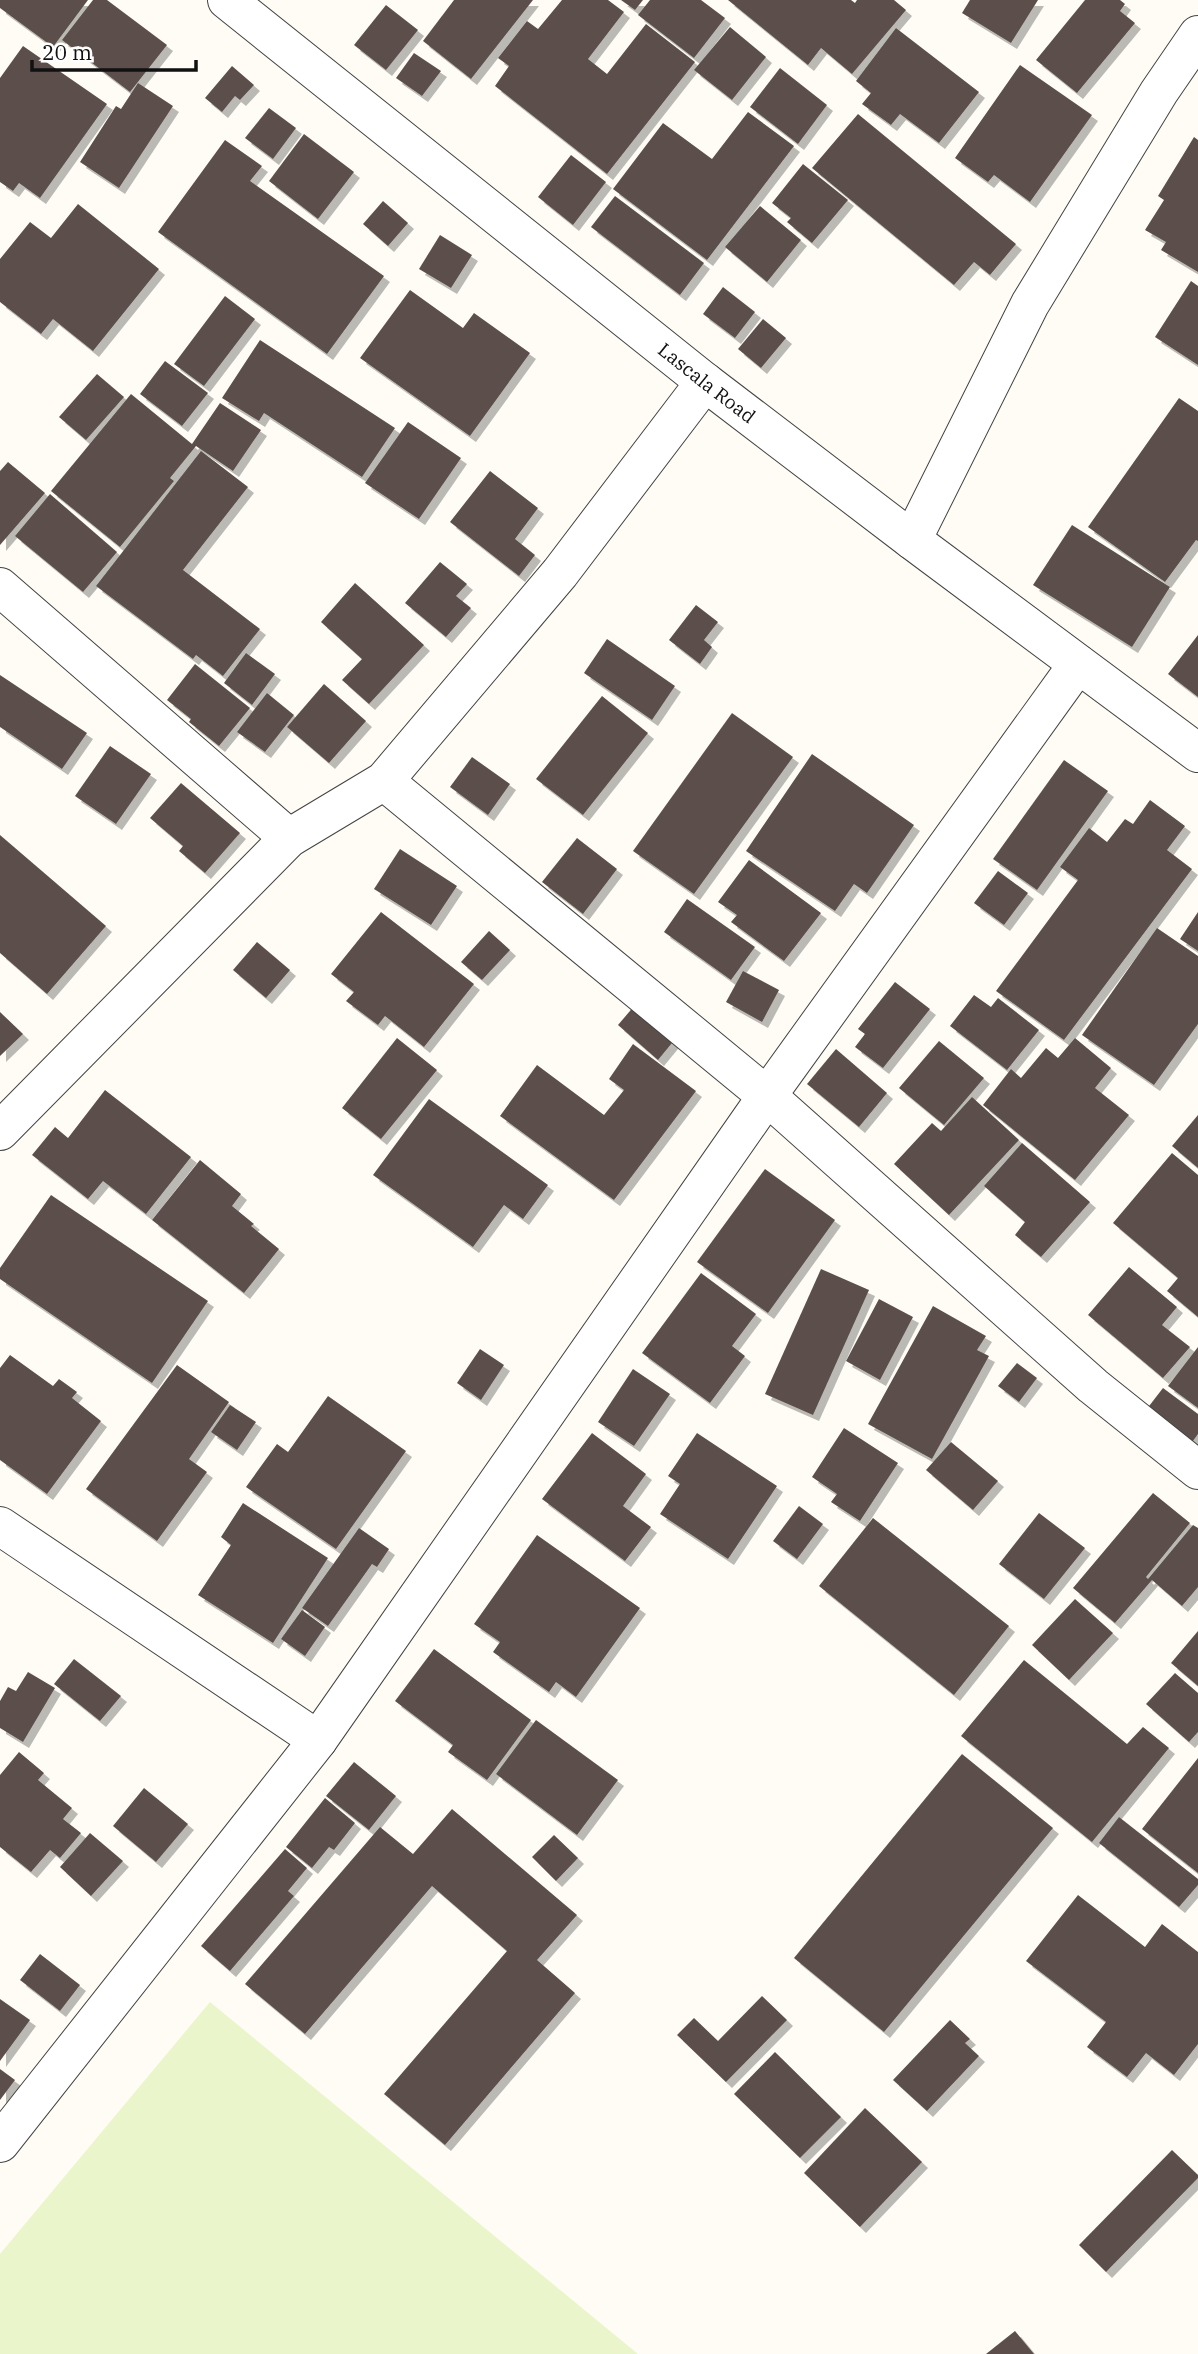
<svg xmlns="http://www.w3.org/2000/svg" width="1198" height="2354" font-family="'IBM Plex Serif',serif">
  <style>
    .pitch { fill: #ebf5cb }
    .building { fill: #5b504c; filter: url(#shadow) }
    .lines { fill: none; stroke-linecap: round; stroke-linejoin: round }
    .minor-casing { stroke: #444; stroke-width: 40 }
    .minor { stroke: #fff; stroke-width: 38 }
    .labels { text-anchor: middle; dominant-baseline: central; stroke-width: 7; stroke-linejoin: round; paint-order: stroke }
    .street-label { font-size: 19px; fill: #111; stroke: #fff }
  </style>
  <defs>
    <filter id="shadow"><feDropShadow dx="6" dy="6" stdDeviation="0" flood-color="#0004"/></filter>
  </defs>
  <rect width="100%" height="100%" fill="#fffcf5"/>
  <polygon class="pitch" points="210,2002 638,2354 0,2354 0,2254"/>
  <g class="building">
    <polygon points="0,0 88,0 53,47 0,8"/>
    <polygon points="93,0 107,0 167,45 130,92 62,40"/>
    <polygon points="454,0 533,0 471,79 423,41"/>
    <polygon points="562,0 608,0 624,12 588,59 607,74 646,24 695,62 607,174 495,86 509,66 498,58 527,21 538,29"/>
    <polygon points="621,0 643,0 635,10"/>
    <polygon points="650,0 701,0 725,18 694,58 638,15"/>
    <polygon points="728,0 851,0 855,3 857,0 894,0 906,10 852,74 821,48 808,65"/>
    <polygon points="970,0 1038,0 1011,43 962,13"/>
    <polygon points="1085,0 1120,0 1125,4 1120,11 1135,23 1077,93 1036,60"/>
    <polygon points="386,5 418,30 386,70 354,45"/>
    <polygon points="730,27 766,57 732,100 694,70"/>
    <polygon points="896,28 979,92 939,143 900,114 891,125 862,104 871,93 856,81"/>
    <polygon points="23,46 107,104 40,198 19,183 13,191 0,182 0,78"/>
    <polygon points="414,53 441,71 422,96 396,78"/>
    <polygon points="1020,65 1092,115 1030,202 994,175 988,182 955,158"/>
    <polygon points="232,66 254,85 240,100 235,96 222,112 205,98"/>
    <polygon points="780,68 827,105 798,144 750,107"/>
    <polygon points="138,83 173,106 119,188 80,162 116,106 121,109"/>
    <polygon points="269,108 296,128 273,159 245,138"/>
    <polygon points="748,112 794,146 707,260 613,189 663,123 712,159"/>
    <polygon points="858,114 1016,244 990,275 974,262 954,285 812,168"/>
    <polygon points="304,134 354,172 318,219 269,181"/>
    <polygon points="1194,137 1198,140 1198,272 1161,250 1166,242 1145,230 1164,200 1158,196"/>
    <polygon points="225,140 262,166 250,181 384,276 327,354 158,232"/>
    <polygon points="571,155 606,182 573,225 538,197"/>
    <polygon points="803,164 848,200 812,243 787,222 791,218 772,203"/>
    <polygon points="615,196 704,263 680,295 591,227"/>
    <polygon points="383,201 408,223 388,246 363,224"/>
    <polygon points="78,204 159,269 93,351 53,319 41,334 0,302 0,259 30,222 51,238"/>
    <polygon points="760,206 801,240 767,282 725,247"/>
    <polygon points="440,235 472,255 451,288 419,269"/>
    <polygon points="1191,281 1198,286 1198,365 1155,337"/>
    <polygon points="723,287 755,312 735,338 703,314"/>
    <polygon points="410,290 463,328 474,313 530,353 470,436 360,358"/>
    <polygon points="225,296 255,319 204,386 174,364"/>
    <polygon points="763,319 786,338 761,368 738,349"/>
    <polygon points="260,340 395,428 362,477 264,413 259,421 222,398"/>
    <polygon points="165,361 208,393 182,426 140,394"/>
    <polygon points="97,374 124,397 86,440 59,417"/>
    <polygon points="131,394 192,444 220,403 261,430 233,471 196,446 170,478 174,481 120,547 51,491"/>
    <polygon points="1179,398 1198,411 1198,541 1196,540 1165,582 1088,527"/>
    <polygon points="408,422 461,458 419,519 365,483"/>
    <polygon points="201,451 248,487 183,570 260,629 223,676 196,655 193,659 96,586"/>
    <polygon points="8,462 45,493 0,545 0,471"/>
    <polygon points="490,471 538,508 515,539 535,555 519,576 450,522"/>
    <polygon points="50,494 117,552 83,592 15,536"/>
    <polygon points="1072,525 1170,587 1132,647 1033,585"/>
    <polygon points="440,562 467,584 456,596 471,608 446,637 405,603"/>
    <polygon points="355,583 424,645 369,704 342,680 362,659 321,622"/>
    <polygon points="696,605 718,622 704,640 712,647 700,664 669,640"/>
    <polygon points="1198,635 1198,697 1168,674"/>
    <polygon points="607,639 675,686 652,720 584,673"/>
    <polygon points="246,653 275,674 252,705 224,683"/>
    <polygon points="195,664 250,708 219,746 189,722 191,719 167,700"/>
    <polygon points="0,675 87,733 62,769 0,727"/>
    <polygon points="324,684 366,721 329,763 287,727"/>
    <polygon points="267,693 294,715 265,752 237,732"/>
    <polygon points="602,696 648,733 583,815 536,779"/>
    <polygon points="732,713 793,757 694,894 633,851"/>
    <polygon points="110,746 151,774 116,824 75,796"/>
    <polygon points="812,754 914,825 867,893 854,884 835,911 746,851"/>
    <polygon points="472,757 510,784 488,815 450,787"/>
    <polygon points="1064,760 1108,791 1037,890 993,859"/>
    <polygon points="181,783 240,833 205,873 179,851 183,846 150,818"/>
    <polygon points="1150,800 1185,826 1167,850 1192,869 1064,1040 996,991 1078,880 1060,867 1089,828 1107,842 1125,819 1133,824"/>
    <polygon points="0,835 106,926 47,994 0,953"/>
    <polygon points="577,838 617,869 583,914 542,882"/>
    <polygon points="400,849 457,886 431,925 374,889"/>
    <polygon points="749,860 821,913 784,961 731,922 737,915 718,902"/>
    <polygon points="998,871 1028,893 1004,925 974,903"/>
    <polygon points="687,899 755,947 731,980 664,932"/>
    <polygon points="381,912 474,984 424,1047 385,1016 378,1025 346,1001 354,992 331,974"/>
    <polygon points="1198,912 1198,951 1180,939"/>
    <polygon points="1157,928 1198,956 1198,1024 1154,1085 1082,1035"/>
    <polygon points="489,931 510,950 482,980 461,962"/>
    <polygon points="257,942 290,970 266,998 233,970"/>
    <polygon points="743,971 779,990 762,1022 726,1002"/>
    <polygon points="895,982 930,1009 883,1068 855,1047 865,1034 858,1029"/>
    <polygon points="974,995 991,1007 998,998 1039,1030 1007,1070 950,1026"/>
    <polygon points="641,998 681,1032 658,1060 618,1025"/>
    <polygon points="0,1012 23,1034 0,1056"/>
    <polygon points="397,1038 437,1070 381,1139 342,1108"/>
    <polygon points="1075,1038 1111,1068 1095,1088 1129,1115 1075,1180 983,1105 1011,1069 1021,1078 1046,1048 1058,1058"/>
    <polygon points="939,1041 984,1078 944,1125 899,1088"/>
    <polygon points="633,1044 696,1091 614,1200 500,1116 537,1065 604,1115 624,1090 609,1079"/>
    <polygon points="836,1049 887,1093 859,1127 807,1084"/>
    <polygon points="105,1090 191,1157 146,1214 103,1181 88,1199 32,1155 55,1127 68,1138"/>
    <polygon points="972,1097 1019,1140 949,1215 894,1164 932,1123 941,1131"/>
    <polygon points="429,1099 548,1185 523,1219 504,1205 473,1247 373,1175"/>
    <polygon points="1198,1115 1198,1168 1172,1146"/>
    <polygon points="1022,1143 1090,1202 1041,1257 1015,1235 1025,1222 984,1186"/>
    <polygon points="1172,1153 1198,1175 1198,1317 1167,1291 1178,1278 1113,1223"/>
    <polygon points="200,1160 241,1194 232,1206 254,1224 251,1226 279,1249 244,1293 152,1220"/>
    <polygon points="765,1169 835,1220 768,1313 697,1262"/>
    <polygon points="51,1195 208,1301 152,1383 0,1279 0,1268"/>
    <polygon points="1129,1267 1177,1307 1162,1325 1190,1347 1163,1378 1088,1315"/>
    <polygon points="821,1269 869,1290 813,1415 765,1394"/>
    <polygon points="701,1273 756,1314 732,1346 745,1356 710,1403 642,1353"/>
    <polygon points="879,1299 913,1317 880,1380 846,1361"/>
    <polygon points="933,1306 986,1336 977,1350 989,1356 932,1459 868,1424"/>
    <polygon points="1198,1347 1198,1408 1168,1386"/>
    <polygon points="480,1349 504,1365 481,1400 457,1383"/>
    <polygon points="10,1355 53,1386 59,1379 77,1392 72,1398 101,1421 47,1494 0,1460 0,1368"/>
    <polygon points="1017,1363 1037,1378 1019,1402 998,1386"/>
    <polygon points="177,1365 229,1402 189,1459 207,1472 157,1541 86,1489"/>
    <polygon points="633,1369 670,1394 634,1446 598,1422"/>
    <polygon points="1163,1388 1198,1414 1198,1434 1190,1445 1146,1410"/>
    <polygon points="328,1396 406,1451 336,1549 246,1487 277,1444 288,1452"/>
    <polygon points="230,1405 256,1422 237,1450 211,1432"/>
    <polygon points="844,1428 898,1463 860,1521 831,1502 837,1494 812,1477"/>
    <polygon points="592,1433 646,1474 623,1506 651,1527 625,1561 542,1499"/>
    <polygon points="697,1433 777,1486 728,1559 660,1514 680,1484 668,1476"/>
    <polygon points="951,1442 998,1481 973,1510 926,1470"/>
    <polygon points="1153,1493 1190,1523 1146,1577 1148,1579 1193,1525 1198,1528 1198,1587 1182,1606 1152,1580 1115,1623 1073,1588"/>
    <polygon points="243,1503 328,1558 273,1643 198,1595 231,1545 221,1537"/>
    <polygon points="799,1506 823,1524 797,1559 773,1541"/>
    <polygon points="1039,1513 1085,1548 1044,1599 999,1564"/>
    <polygon points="873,1518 1009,1626 954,1695 819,1586"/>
    <polygon points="359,1528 389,1549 377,1567 372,1564 328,1626 302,1608"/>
    <polygon points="537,1535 640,1608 576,1697 556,1682 549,1692 493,1652 500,1642 474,1624"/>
    <polygon points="1075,1599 1113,1633 1069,1680 1032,1645"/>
    <polygon points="302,1610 325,1627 305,1656 281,1639"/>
    <polygon points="1198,1631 1198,1686 1171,1663"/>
    <polygon points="434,1649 531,1720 487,1780 448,1752 453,1745 395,1701"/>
    <polygon points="74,1659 121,1696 100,1721 54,1684"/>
    <polygon points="1024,1660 1127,1744 1143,1727 1169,1748 1092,1842 961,1736"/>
    <polygon points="28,1672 55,1688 23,1742 0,1728 0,1701 8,1687 16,1691"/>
    <polygon points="1175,1673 1198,1693 1198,1732 1189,1742 1146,1704"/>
    <polygon points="536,1720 618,1780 577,1835 496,1774"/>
    <polygon points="19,1752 44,1773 38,1780 72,1808 63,1819 81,1833 60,1858 50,1850 31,1872 0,1847 0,1775"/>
    <polygon points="962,1754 1053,1828 884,2032 794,1958"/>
    <polygon points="1198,1758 1198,1873 1142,1829"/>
    <polygon points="354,1762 396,1796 369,1830 326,1796"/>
    <polygon points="144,1788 188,1824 156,1862 113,1826"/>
    <polygon points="325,1798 355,1823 334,1850 329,1847 312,1868 286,1847"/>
    <polygon points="452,1809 577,1915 537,1960 575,1993 445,2145 384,2094 507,1951 432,1886 305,2034 245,1984 380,1827 413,1854"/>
    <polygon points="1119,1817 1198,1879 1198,1885 1179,1907 1099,1843"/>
    <polygon points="90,1833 123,1861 91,1896 60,1867"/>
    <polygon points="554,1835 578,1858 556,1881 532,1857"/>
    <polygon points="285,1849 307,1868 288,1891 294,1896 230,1971 201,1946"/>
    <polygon points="1078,1895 1145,1947 1162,1924 1198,1952 1198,2044 1174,2075 1146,2053 1127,2077 1087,2047 1106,2022 1026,1961"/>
    <polygon points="40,1954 80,1985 60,2011 20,1980"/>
    <polygon points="762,1996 787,2020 726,2082 677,2035 694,2018 718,2041"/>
    <polygon points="0,1999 30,2020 0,2061"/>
    <polygon points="950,2020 970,2039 965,2043 979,2056 927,2111 893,2080"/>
    <polygon points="775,2052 841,2117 800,2158 734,2094"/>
    <polygon points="0,2069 15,2080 0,2100"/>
    <polygon points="865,2108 922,2162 860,2227 804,2173"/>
    <polygon points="1172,2150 1198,2175 1198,2178 1106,2272 1079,2245"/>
    <polygon points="1015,2331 1034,2354 986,2354"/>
  </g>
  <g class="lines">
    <defs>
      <g id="minor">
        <path id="s1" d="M227 0 705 382 912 540 1198 753"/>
        <polyline points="912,540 1030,304 1159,92 1198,35"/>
        <polyline points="0,587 289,838"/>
        <polyline points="384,781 767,1096 1093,1386 1198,1470"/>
        <polyline points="0,1131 289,838 384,781 560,573 705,382"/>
        <polyline points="0,1526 318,1740"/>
        <polyline points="0,2143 318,1740 767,1096 1078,664"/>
      </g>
    </defs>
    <use href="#minor" class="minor-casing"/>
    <use href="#minor" class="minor"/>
  </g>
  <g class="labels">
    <g class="street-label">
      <text stroke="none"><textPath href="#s1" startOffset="614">Lascala Road</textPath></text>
    </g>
  </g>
  <path d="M32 60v10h164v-10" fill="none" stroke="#111111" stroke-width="3.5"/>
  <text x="42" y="60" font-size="21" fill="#111111" stroke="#ffffff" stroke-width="5" paint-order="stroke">20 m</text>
</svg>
